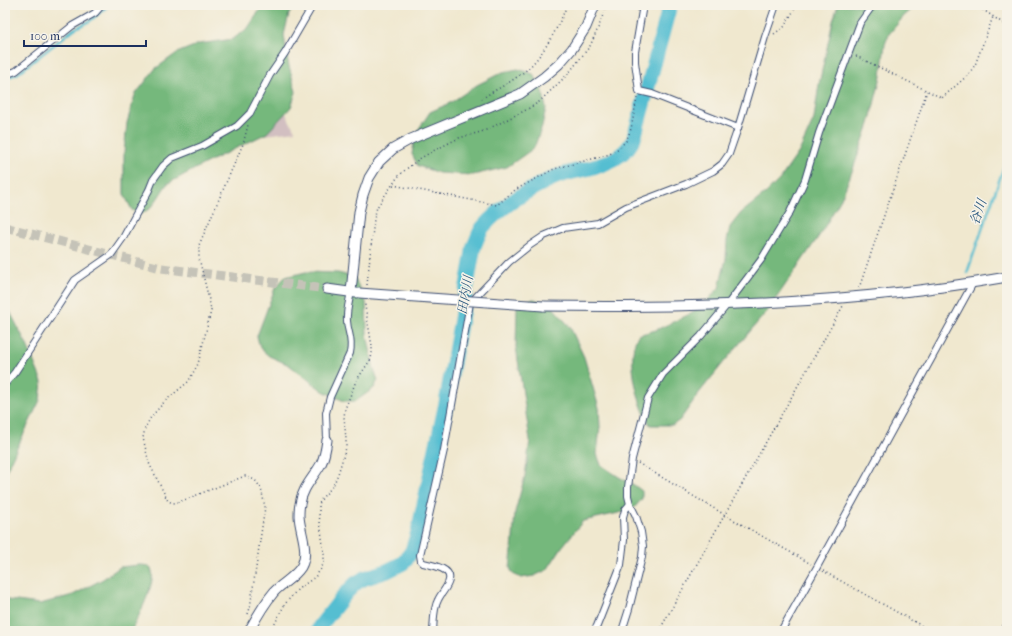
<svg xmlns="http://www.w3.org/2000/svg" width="1012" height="636" font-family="'IM FELL French Canon','Noto Serif JP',serif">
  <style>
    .industrial { fill: #d2bfc1 }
    .forest { fill: #75b87b; stroke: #48746c }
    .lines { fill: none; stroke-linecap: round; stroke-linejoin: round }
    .stream { stroke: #54bed1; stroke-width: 2.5 }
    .river { stroke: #54bed1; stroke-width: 15 }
    .secondary-tunnel { stroke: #c5c3b8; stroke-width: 9; stroke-dasharray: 9 4.5; stroke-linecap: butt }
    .street-casing { stroke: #3b4b6f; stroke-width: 8 }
    .secondary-casing { stroke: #3b4b6f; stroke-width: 11 }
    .path { stroke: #3b4b6f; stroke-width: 1.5; stroke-dasharray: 1 3; stroke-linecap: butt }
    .street { stroke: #fff; stroke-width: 6 }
    .secondary { stroke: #fff; stroke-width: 9 }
    .secondary-bridge-casing { stroke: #3b4b6f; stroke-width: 11; stroke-linecap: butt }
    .secondary-bridge { stroke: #fff; stroke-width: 9 }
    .labels { text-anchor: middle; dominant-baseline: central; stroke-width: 3; stroke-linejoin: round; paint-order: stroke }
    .water-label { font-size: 13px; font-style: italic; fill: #2c5a80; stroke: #f7f3e8 }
  </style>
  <rect width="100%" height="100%" fill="#f7f3e8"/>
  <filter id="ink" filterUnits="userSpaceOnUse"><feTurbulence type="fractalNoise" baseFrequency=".025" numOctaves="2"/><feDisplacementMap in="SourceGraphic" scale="8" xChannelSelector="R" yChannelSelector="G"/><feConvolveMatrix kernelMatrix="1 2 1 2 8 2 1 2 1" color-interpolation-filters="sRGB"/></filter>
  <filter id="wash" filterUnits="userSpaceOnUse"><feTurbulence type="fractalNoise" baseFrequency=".012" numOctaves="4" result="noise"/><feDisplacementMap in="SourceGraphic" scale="16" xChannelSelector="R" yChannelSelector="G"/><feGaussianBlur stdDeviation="0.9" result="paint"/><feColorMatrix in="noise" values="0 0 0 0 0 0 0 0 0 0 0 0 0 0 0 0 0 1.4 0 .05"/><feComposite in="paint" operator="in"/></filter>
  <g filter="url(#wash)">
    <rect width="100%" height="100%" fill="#f0e8cf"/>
    <polygon class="industrial" points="282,106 295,131 258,136"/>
    <g class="forest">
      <polygon points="263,5 296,5 289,14 284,35 288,62 296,92 291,107 267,133 206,163 167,184 152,207 141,214 132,210 124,194 124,153 127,123 135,95 155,69 177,53 199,44 233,39 248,28"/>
      <path d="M838 5H917L904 16 889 34 885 44 881 76 869 124 853 169 841 199 819 236 768 310 724 362 699 393 680 420 673 425H650C639 406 631 374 633 353 633 346 636 340 638 335L656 330 692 313 709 299 719 288 726 259 727 240 730 227 741 213 765 194 780 179 799 152 814 119 819 84 833 21Z"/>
      <polygon points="518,69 533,74 542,88 546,108 542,126 534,148 507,167 473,175 439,173 418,166 412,154 416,133 430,112 450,103 477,85 503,72"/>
      <polygon points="306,272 338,273 354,277 366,302 367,334 374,370 378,380 374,388 356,401 344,401 323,391 289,365 269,356 260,348 257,336 275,288 285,277"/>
      <polygon points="534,299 550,304 570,327 584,357 599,408 600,427 597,454 601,465 619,477 634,485 642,491 642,499 632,510 583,521 562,547 547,570 534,576 521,578 513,574 510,568 512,551 515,512 525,476 530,440 516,347 517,306 524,301"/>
      <polygon points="5,302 27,345 42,382 40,400 5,473"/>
      <path d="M139 565C143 565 148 565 151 569 158 579 137 620 131 631H5V599L8 600 40 604 73 595 103 579 120 567Z"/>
    </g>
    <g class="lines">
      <g class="stream">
        <polyline points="5,78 17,74 74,29 90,21 109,5"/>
        <polyline points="967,273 1007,158"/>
      </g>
      <path class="river" d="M318 631 320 626 346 593 356 583 365 578 387 571 403 563 412 551 418 532 446 403 474 246C477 240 479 232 483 227 500 207 532 187 556 177 579 168 607 169 626 150 629 147 632 142 634 138L670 5"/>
    </g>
  </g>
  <g filter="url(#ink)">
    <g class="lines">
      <polyline class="secondary-tunnel" points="5,227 161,268 327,289"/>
      <defs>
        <g id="street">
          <polyline points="643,5 635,52 635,62 639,91 652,94 738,128"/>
          <polyline points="5,75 16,71 72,26 95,13 102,5"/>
          <polyline points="5,384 15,372 75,280 111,255 123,238 149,190 153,180 163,166 172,158 202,146 237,126 250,113 270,75 285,53 313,5"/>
          <path d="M327 440 326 413 330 397 350 353C353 338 348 335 347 321 346 312 349 302 351 292"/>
          <path d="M433 631C434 621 433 609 438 600 441 593 448 587 449 580 452 568 431 565 423 563L421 561 420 555 444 450 470 303 509 262 529 246 544 236 563 228 598 223 626 207 686 184 713 171 722 164 729 154 738 128 765 37 776 5"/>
          <polyline points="594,631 597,626 621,565 624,540 623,517 625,510 630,504"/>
          <polyline points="622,631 629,609 642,557 643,546 641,532 636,516 630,504 628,496 628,487 632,459 648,398 663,374 701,336 727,305 761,260 790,212 805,180 819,133 860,23 870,9 874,5"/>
          <polyline points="781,631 817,567 973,283"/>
          <polyline points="1004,631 1007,625"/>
        </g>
        <g id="secondary">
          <polyline points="327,289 356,293"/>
          <polyline points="351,292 359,212 363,195 369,178 379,162 393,149 411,139 520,94 544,77 559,64 572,49 586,27 595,5"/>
          <path d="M543 306C698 308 854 304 1007 277"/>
          <path d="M249 631C256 618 264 604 274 592 282 583 294 578 301 567 310 551 300 533 299 516 299 512 299 508 300 504 302 488 314 477 321 464 325 456 326 448 327 440"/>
        </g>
      </defs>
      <use href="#street" class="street-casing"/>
      <use href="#secondary" class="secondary-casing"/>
      <g class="path">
        <polyline points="976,5 1007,26"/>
        <polyline points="774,34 784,27 797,5"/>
        <polyline points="856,56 942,98 968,75 975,65 993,17"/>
        <path d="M482 99C488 94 496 90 503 86 510 82 517 77 524 72 542 58 559 26 567 5"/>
        <polyline points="393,185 497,205 515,190 554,169 600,157 610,154 619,148 626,141 631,129 637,98"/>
        <polyline points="367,285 374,219 377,207 397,178 405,170 419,159 435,150 459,138 484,131 526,110 539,102 568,74 590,46 596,33 601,21 606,5"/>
        <polyline points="859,288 927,91"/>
        <polyline points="638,463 725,515 811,564"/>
        <polyline points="823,571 931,631"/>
        <polyline points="248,614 250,608 265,507 261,488 255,480 245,476 179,502 173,503 168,501 149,463 143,438 145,428 151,417 165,401 188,382 198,364 211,311 210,304 199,258 199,245 243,144 248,125"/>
        <polyline points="271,631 273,628 279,615 285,604 298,589 315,577 321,569 324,562 324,553 319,514 319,504 322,498 333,486 338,474 346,448 346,439 344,417 345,409 356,381 371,359 372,353 372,346 365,306 365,303"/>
        <polyline points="659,631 843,306"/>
      </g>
      <use href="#street" class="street"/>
      <use href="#secondary" class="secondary"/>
      <defs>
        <polyline id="secondary-bridge" points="359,293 543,306"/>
      </defs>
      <use href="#secondary-bridge" class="secondary-bridge-casing"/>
      <use href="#secondary-bridge" class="secondary-bridge"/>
    </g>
  </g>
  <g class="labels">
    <g class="water-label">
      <text transform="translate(978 212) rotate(-71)">谷川</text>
      <text transform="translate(465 295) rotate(-80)">田内川</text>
    </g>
  </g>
  <rect width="1012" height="636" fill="none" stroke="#f7f3e8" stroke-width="20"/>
  <path d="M24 40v6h122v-6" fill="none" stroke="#1b2f5e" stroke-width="2"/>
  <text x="30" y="40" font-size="12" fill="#1b2f5e" stroke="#f7f3e8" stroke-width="3" paint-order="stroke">100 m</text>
</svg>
